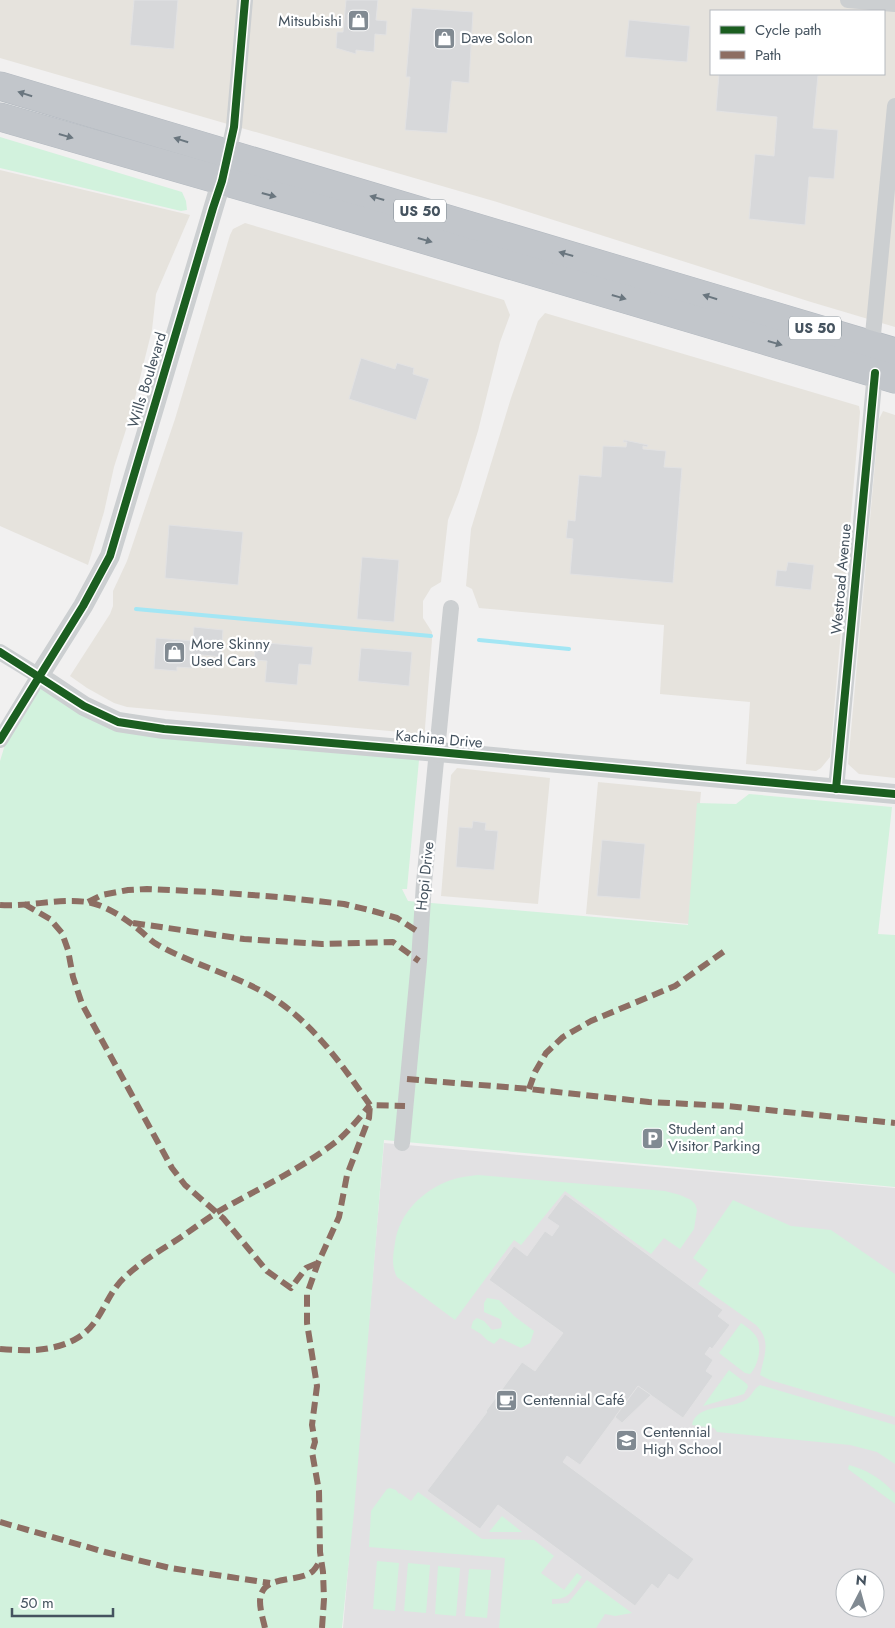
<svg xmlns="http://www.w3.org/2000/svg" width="895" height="1628" font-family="Jost,sans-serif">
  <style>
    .commercial { fill: #e6e3dd; fill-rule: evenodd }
    .education { fill: #e2e1e3; fill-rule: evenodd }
    .green { fill: #d2f2dd }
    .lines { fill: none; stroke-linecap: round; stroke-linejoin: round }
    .stream { stroke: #a3e6f4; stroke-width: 4 }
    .building { fill: #d7d8da; stroke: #e2e2e3 }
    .trunk-casing { stroke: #b4bac1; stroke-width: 29 }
    .minor { stroke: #cccfd1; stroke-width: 16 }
    .tertiary { stroke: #cccfd1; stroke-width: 20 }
    .trunk { stroke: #c2c6cb; stroke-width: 28 }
    .quiet { stroke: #8d6e63; stroke-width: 6; stroke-dasharray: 12 6; stroke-linecap: butt }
    .cycleway-casing { stroke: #fff; stroke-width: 11 }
    .cycleway { stroke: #1b5e20; stroke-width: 8 }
    .oneway { fill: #6a767f }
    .labels { text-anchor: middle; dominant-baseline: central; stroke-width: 4.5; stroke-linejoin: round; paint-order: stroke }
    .shield { fill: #fff; stroke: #7d878f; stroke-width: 1 }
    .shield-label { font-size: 14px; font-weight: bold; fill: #45535f }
    .poi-label { font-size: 15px; fill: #45535f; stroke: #fff; text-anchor: start }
    .street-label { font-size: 15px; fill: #45535f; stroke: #fff }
  </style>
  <rect width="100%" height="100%" fill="#f1f0f0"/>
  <g class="commercial">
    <path d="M0 0H848L895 4V327L811 302 497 202 0 58ZM711 11H884V74H711Z"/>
    <polygon points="0,170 190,215 156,294 152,330 131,414 114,467 104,512 88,565 0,526"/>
    <polygon points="245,223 504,300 510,315 500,342 478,431 459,492 448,520 441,582 431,588 423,601 423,618 432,632 432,640 425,728 425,732 422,734 127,707 114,703 87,688 70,676 110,614 113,606 113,591 127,561 175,419 230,235 233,229"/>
    <polygon points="545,313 859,406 860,412 830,757 821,768 816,771 746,764 750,702 660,694 664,625 479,608 472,589 466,586 471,529 511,398 538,321"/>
    <polygon points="883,411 895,415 895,778 859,774 848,764 879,419"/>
    <polygon points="457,768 550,778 538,904 441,896 451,775"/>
    <polygon points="598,782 701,792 689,924 586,914"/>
  </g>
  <path class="education" d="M384 1143 895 1188V1628H343ZM845 1578H875V1608H845Z"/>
  <g class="green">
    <polygon points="0,137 182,192 186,201 187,210 181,211 0,168"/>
    <polygon points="40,684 85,707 419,760 407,889 402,889 408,901 688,925 697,803 736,804 749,794 892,807 878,934 895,935 895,1187 384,1140 354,1512 342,1628 0,1628 0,761 11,725"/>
    <path d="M478 1175 665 1191 680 1195 691 1200 695 1204 697 1210 694 1229 680 1249 664 1238 651 1254 565 1191 521 1245 514 1240 455 1320 397 1277C391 1265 393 1255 395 1243 399 1213 423 1190 451 1180 460 1177 470 1176 478 1175Z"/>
    <path d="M733 1200 791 1226 831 1230 895 1274V1417L770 1380 760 1375C764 1356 772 1341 756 1325L698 1284 708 1270 693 1258Z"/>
    <polygon points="487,1298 499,1300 514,1316 534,1331 530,1343 521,1348 500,1338 494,1344 487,1340 481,1334 471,1328 473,1321 477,1318 484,1321 492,1330 501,1328 502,1323 500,1319 484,1312 484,1303"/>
    <path d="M741 1323C747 1327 754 1332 757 1338 762 1348 758 1366 750 1374L745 1373 719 1353Z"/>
    <polygon points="729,1370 747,1384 748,1387 744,1394 703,1406"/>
    <path d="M760 1385 895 1425V1464L877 1452 850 1445 717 1432 714 1428 692 1425C696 1404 729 1409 744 1401 751 1398 753 1389 760 1385Z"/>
    <path d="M849 1465C871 1472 878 1477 895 1493V1504L848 1469Z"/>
    <path d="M390 1488 396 1490 399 1494 400 1493 411 1501 418 1492 482 1539 534 1540 554 1556 541 1573 564 1590 577 1573 582 1577C572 1590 570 1600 552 1599V1604L568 1603 587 1580 632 1613 615 1616 605 1614 596 1628H499L505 1558 369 1547 371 1511 387 1489Z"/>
    <polygon points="502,1516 522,1532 489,1532"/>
    <polygon points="377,1561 399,1563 395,1611 373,1609"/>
    <polygon points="408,1563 430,1565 426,1613 404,1611"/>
    <polygon points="438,1566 460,1568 456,1616 435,1614"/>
    <polygon points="469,1569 491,1570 487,1618 465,1616"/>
  </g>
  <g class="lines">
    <g class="stream">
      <polyline points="136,609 431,636"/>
      <polyline points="479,640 569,649"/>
    </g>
  </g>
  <g class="building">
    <polygon points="134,0 178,0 174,49 130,45"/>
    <polygon points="346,0 378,0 376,20 387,21 386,35 375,34 374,52 356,50 356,54 336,48 337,32 343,32"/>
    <polygon points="412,8 473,12 469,83 452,81 447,133 405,130 410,77 406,77"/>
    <polygon points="629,20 690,26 687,62 625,57"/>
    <polygon points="719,74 818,75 813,128 838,130 834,179 809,177 805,225 749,219 755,154 774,156 777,117 716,111"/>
    <polygon points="361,358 395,369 397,363 414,368 413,374 429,379 416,420 349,399"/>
    <polygon points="624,440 648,445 647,447 643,446 643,449 666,451 664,467 682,468 673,583 570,574 573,539 566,538 568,520 575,521 579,475 601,477 603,446 626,447 627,442 623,442"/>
    <polygon points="169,525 243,532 238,585 165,578"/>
    <polygon points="362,557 399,560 394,622 357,619"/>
    <polygon points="788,562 814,565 811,590 775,586 777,570 786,571"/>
    <polygon points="194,627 223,630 221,657 194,654 192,668 177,667 177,671 154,669 156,638 193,641"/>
    <polygon points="256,642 313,647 311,665 299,664 297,685 265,682 267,661 254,660"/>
    <polygon points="361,648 412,652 409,686 358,681"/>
    <polygon points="473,821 486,823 485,830 498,831 494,870 456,867 459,827 472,828"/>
    <polygon points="602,840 645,844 640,899 597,896"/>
    <polygon points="565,1194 723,1310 718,1316 730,1325 712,1349 710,1347 705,1354 713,1360 706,1371 713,1376 683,1418 638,1386 580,1465 567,1456 563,1462 694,1559 678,1580 669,1574 658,1589 652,1584 635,1606 498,1505 480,1529 427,1491 487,1412 486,1411 522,1362 535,1371 563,1333 489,1280 514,1246 527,1256 545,1231 552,1236 559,1226 547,1218"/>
    <polygon points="638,1386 651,1395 622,1423 615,1417"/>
  </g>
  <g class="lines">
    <defs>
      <g id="trunk">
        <polyline points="0,86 895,352"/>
        <polyline points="0,117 314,207 895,379"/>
      </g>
    </defs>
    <use href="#trunk" class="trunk-casing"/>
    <g class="minor">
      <polyline points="848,0 895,4"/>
      <polyline points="228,154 234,127 245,0"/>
      <polyline points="872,345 895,106"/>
      <polyline points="0,652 39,676 0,740"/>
      <polyline points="836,789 875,373"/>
      <polyline points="402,1143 419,961 424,883 451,608"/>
    </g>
    <polyline class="tertiary" points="225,169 110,556 83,606 39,676 84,706 118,722 164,729 438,752 895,794"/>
    <use href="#trunk" class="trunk"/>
    <g class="quiet">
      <polyline points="88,902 102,895 128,890 147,889 211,892 279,897 344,904 373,911 397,918 420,933"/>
      <polyline points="24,904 50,919 62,933 68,950 73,977 82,1004 172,1168 185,1185 223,1218 267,1271 291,1288 306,1268 318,1263"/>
      <path d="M0 905C29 907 58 898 87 902 105 905 123 917 137 928 144 933 150 941 158 945 192 964 231 974 265 993 311 1020 340 1062 370 1105L405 1106"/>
      <polyline points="133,923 244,939 322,944 393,942 419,961"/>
      <polyline points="407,1079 529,1089 649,1102 728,1106 895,1123"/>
      <polyline points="529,1089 535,1072 546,1053 563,1037 591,1021 675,986 726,950"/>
      <path d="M0 1349C26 1351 50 1352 74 1340 103 1325 104 1295 126 1276 140 1263 156 1253 172 1243 188 1233 203 1221 219 1211 258 1189 301 1169 337 1141 349 1131 360 1117 370 1105"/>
      <polyline points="0,1522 105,1552 170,1568 270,1583"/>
      <path d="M265 1628C263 1619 260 1610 260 1601 261 1573 298 1584 313 1571 316 1568 318 1564 320 1561"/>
      <polyline points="322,1628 324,1599 323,1572 320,1552 319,1491 312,1452 315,1442 312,1425 317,1386 307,1323 307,1294 318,1263 339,1217 347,1175 369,1118 370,1105"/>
    </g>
    <defs>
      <g id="cycleway">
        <polyline points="0,652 84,706 118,722 164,729 438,752 895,794"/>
        <polyline points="0,740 83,606 110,556 213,208 222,181 234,127 245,0"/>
        <polyline points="836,789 875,373"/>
      </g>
    </defs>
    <use href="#cycleway" class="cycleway-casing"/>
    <use href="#cycleway" class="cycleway"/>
  </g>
  <defs><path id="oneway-solid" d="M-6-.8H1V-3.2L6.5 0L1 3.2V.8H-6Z" transform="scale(1.25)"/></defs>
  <g class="oneway">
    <use href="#oneway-solid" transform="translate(25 94) rotate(-163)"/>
    <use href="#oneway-solid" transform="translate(66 136) rotate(16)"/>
    <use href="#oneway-solid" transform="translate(181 140) rotate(-163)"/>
    <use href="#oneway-solid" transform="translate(269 195) rotate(15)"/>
    <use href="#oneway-solid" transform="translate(377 198) rotate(-164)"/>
    <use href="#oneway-solid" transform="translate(425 240) rotate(16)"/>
    <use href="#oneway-solid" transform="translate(566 254) rotate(-164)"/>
    <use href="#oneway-solid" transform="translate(619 297) rotate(16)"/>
    <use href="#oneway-solid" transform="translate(710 297) rotate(-163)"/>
    <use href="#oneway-solid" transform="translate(775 343) rotate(16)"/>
  </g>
  <defs>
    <symbol id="shop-square" viewBox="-11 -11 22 22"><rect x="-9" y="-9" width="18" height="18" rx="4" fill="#818a92" stroke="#fff"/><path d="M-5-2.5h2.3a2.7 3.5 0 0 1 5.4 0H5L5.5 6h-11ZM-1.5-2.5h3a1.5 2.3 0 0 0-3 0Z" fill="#fff"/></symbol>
    <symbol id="parking-square" viewBox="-11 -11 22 22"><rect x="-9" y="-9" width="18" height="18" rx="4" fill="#818a92" stroke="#fff"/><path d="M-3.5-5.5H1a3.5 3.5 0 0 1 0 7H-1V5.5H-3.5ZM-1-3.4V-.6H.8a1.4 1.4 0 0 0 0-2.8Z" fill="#fff"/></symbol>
    <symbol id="cafe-square" viewBox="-11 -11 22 22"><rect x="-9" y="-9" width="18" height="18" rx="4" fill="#818a92" stroke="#fff"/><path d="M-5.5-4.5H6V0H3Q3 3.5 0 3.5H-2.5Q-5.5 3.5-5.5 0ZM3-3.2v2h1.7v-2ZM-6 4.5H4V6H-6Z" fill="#fff"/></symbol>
    <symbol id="school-square" viewBox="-11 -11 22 22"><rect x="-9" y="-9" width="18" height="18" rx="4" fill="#818a92" stroke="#fff"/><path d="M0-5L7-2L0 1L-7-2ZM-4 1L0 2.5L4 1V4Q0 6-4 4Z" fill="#fff"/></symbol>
  </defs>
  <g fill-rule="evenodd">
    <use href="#shop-square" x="346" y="8" width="25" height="25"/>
    <use href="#shop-square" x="432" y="26" width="25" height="25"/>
    <use href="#shop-square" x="162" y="640" width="25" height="25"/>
    <use href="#parking-square" x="640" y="1126" width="25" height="25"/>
    <use href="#cafe-square" x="494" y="1388" width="25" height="25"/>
    <use href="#school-square" x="614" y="1428" width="25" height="25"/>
  </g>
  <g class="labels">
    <g class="shield">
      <rect x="394" y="199.5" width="52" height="23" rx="4"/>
      <rect x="789" y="316.5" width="52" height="23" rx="4"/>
    </g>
    <g class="shield-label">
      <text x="420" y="211">US 50</text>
      <text x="815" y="328">US 50</text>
    </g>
    <g class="poi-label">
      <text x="342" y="21" text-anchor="end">Mitsubishi</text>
      <text x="461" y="38">Dave Solon</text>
      <text x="191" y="644">More Skinny<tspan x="191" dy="17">Used Cars</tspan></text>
      <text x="668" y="1129">Student and<tspan x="668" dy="17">Visitor Parking</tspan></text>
      <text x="523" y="1400">Centennial Café</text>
      <text x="643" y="1432">Centennial<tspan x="643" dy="17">High School</tspan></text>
    </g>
    <g class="street-label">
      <text transform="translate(147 380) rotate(-73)">Wills Boulevard</text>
      <text transform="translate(841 579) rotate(-85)">Westroad Avenue</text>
      <text transform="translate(439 739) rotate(5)">Kachina Drive</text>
      <text transform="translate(425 876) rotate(-84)">Hopi Drive</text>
    </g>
  </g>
  <rect x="710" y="10" width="175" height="65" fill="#ffffff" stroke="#b5babf"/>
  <rect x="720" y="26" width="25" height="8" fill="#1b5e20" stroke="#b5babf"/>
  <text x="755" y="35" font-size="15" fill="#45535f">Cycle path</text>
  <rect x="720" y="51" width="25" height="8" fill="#8d6e63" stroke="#b5babf"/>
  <text x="755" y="60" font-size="15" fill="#45535f">Path</text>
  <g transform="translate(860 1593) rotate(6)"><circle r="24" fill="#ffffff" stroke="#b5babf"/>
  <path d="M0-4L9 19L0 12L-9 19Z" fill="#818a92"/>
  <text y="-8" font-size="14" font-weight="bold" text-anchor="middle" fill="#45535f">N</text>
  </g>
  <path d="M12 1608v8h101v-8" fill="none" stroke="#45535f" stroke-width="2.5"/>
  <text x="20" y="1608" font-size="15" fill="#45535f" stroke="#ffffff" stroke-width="4" paint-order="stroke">50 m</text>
</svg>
